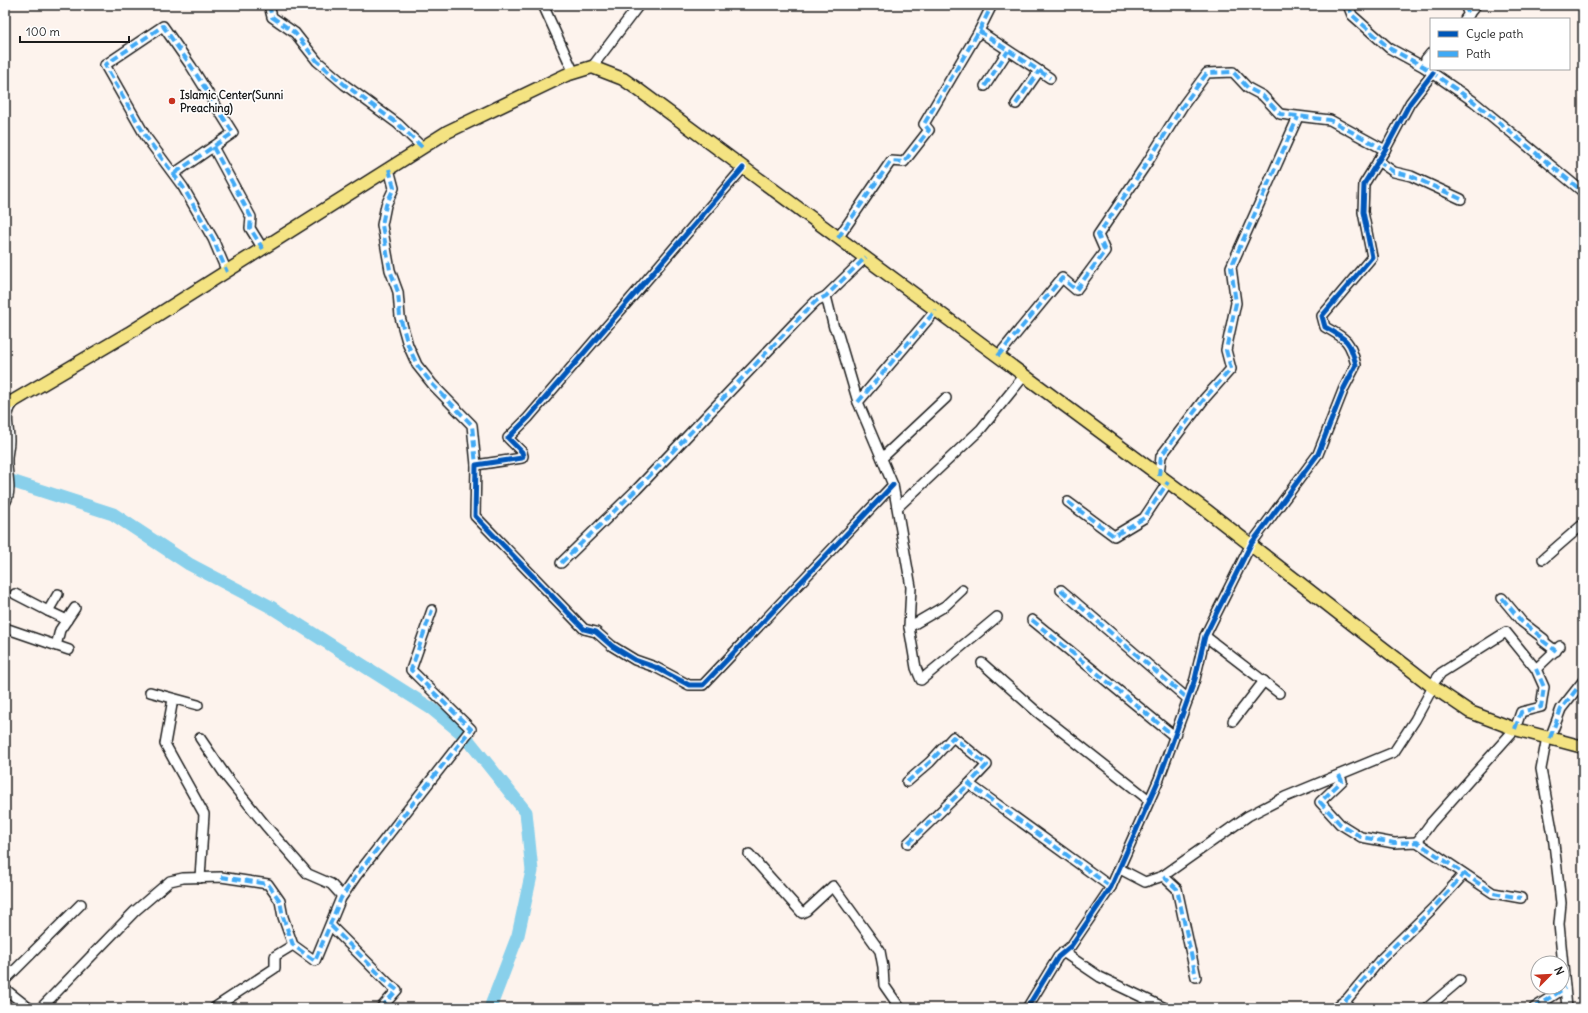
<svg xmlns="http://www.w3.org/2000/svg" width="1588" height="1013" font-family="Delius,sans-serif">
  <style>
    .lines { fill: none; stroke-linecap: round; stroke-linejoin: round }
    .river { stroke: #89d0eb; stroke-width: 13 }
    .minor-casing { stroke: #1c1c1c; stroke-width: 12 }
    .major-casing { stroke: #1c1c1c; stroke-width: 15 }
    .minor { stroke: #fff; stroke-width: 9 }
    .major { stroke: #f4e382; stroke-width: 12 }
    .quiet { stroke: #3fa9f5; stroke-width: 4; stroke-dasharray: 8 4; stroke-linecap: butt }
    .cycleway-casing { stroke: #fff; stroke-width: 8 }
    .cycleway { stroke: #0057b8; stroke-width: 5 }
    .poi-dot { fill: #c8321e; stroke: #fff; stroke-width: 1.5 }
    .labels { text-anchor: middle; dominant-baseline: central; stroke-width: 3; stroke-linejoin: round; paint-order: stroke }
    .poi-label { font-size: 11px; font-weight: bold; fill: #1c1c1c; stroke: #fff; text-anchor: start }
  </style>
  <rect width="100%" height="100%" fill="#fdf3ed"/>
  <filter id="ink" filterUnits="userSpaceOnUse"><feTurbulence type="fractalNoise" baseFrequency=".025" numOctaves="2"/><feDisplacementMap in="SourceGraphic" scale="8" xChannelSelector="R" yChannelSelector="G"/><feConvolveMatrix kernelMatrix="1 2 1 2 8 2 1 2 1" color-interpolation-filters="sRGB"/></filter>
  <g filter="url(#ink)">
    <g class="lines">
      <polyline class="river" points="5,479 113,514 189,564 271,607 432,709 465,736 526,812 532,871 518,935 490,1008"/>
      <defs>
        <g id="minor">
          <polyline points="269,5 272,17 295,33 317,61 345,85 398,124 423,148"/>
          <polyline points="543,5 574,73"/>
          <polyline points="1348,5 1352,15 1389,48 1424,67 1473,101 1583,192"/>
          <polyline points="1465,5 1469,15"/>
          <polyline points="1465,19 1476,5"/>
          <polyline points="979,31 1050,78"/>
          <polyline points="592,67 639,5"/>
          <polyline points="1424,67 1426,59 1431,53"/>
          <polyline points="985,86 1008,51"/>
          <polyline points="1016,104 1039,71"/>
          <polyline points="213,147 251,217 250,228 263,249"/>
          <polyline points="1378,161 1394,172 1411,176 1461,199"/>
          <polyline points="743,168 528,418 508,438 522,452 523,456 522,458 476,465 475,516 584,629 596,632 612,646 635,660 655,667 689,685 703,685 893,485"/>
          <polyline points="389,169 394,188 386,205 382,225 390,270 398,292 400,317 408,345 417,365 433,385 472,425 476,465"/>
          <polyline points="175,173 233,133 191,66 163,26 105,65 146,137 183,187 213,239 227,272"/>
          <polyline points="838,238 891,161 904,162 929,130 924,124 979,31 992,5"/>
          <polyline points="826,296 834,328 837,331 858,402 893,485 911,587 909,627 916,668 921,680 997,617"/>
          <polyline points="998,356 1062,278 1076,290 1105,251 1098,235 1147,163 1182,107 1207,73 1233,72 1248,88 1263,96 1280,114 1330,120 1385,150"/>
          <polyline points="858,402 936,310"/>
          <polyline points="882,458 946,398"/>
          <polyline points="1159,476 1161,456 1205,398 1231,369 1226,350 1236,303 1231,267 1298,117"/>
          <polyline points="1068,502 1114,536 1144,518 1168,482"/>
          <path d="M5 503C13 491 6 472 7 459 7 453 9 447 9 440 9 425 3 415 14 402"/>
          <polyline points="898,507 981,429 1024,376"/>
          <polyline points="1543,559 1581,526"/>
          <polyline points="561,563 637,489 805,312 816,301 826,296 866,257"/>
          <polyline points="1061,590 1188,699"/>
          <polyline points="15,594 48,611 58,594"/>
          <polyline points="1502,598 1522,622 1544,639 1543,641 1556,651"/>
          <polyline points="48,611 67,620"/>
          <polyline points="1032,620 1174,736"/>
          <polyline points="909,627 945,606 962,590"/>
          <polyline points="5,628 69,650"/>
          <polyline points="1205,636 1279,693"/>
          <polyline points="56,646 60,630 75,608"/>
          <polyline points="982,663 1036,711 1149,800"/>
          <polyline points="1432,685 1441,673 1506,632 1536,669 1560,646"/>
          <polyline points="150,692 198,705"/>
          <polyline points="173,699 165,744 204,814 200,878"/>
          <polyline points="1233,721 1264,681"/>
          <polyline points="1547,737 1541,769 1553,835 1561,903 1559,924 1567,1008"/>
          <polyline points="200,738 228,779 266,826 308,874 331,884 342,896"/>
          <polyline points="1550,738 1561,709 1583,681"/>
          <polyline points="1339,775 1342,781 1320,802 1340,824 1361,837 1394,843 1417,842 1493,893 1521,898"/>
          <polyline points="907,782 930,762 953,737 987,765 969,784 1111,887"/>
          <polyline points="1417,842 1431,823 1515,729 1521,712 1541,707 1544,687 1536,669"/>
          <polyline points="908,843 969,784"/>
          <polyline points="749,854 802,913 806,911 833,886 880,951 883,967 884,985 900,1008"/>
          <polyline points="1120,869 1145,882 1163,876 1248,816 1285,797 1394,752 1415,720 1433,687"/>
          <polyline points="1163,876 1177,889 1196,977"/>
          <polyline points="331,926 389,984 397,990 381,1008"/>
          <polyline points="1063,952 1100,977 1165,1008"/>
          <polyline points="5,980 81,904"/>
          <polyline points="5,989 29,1008"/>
          <polyline points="41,1008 135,911 170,881 183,878 221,877 268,884 280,901 283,917 293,945 315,961 341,898 356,876 471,729 411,670 432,610"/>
          <polyline points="214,1008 275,968 275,956 293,945"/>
          <path d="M1027 1008 1058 957 1071 946 1111 887 1159 779 1188 699 1195 679 1205 636 1251 544 1318 454 1344 388 1356 365C1350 341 1347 339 1325 327L1322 316 1372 257 1363 212 1364 184 1385 150 1410 103 1433 73"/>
          <polyline points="1335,1008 1348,998 1381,959 1433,908 1464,874"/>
          <polyline points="1427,1008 1460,980"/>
          <polyline points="1534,1008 1565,988"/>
          <polyline points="1582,1008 1583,1008"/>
        </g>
        <polyline id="major" points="5,406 129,333 447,132 566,75 592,67 623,79 636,88 1206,510 1433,687 1470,712 1515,729 1583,747"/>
      </defs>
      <use href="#minor" class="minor-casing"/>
      <use href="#major" class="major-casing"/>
      <use href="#minor" class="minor"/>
      <use href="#major" class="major"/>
      <g class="quiet">
        <polyline points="269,5 272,17 295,33 317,61 345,85 398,124 423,148"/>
        <polyline points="1348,5 1352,15 1389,48 1424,67 1473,101 1583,192"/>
        <polyline points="1465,5 1469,15"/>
        <polyline points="979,31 1050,78"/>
        <polyline points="985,86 1008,51"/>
        <polyline points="1016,104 1039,71"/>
        <polyline points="213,147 251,217 250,228 263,249"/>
        <polyline points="1378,161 1394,172 1411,176 1461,199"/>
        <polyline points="389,169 394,188 386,205 382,225 390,270 398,292 400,317 408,345 417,365 433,385 472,425 476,465"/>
        <polyline points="175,173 233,133 191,66 163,26 105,65 146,137 183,187 213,239 227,272"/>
        <polyline points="838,238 891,161 904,162 929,130 924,124 979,31 992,5"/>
        <polyline points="998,356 1062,278 1076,290 1105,251 1098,235 1147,163 1182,107 1207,73 1233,72 1248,88 1263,96 1280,114 1330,120 1385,150"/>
        <polyline points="858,402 936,310"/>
        <polyline points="1159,476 1161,456 1205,398 1231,369 1226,350 1236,303 1231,267 1298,117"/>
        <polyline points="1068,502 1114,536 1144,518 1168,482"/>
        <polyline points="561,563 637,489 805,312 816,301 826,296 866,257"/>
        <polyline points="1061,590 1188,699"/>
        <polyline points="1502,598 1522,622 1544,639 1543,641 1556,651"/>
        <polyline points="1032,620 1174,736"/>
        <polyline points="1515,729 1521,712 1541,707 1544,687 1536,669"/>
        <polyline points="1550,738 1561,709 1583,681"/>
        <polyline points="1339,775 1342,781 1320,802 1340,824 1361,837 1394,843 1417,842 1493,893 1521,898"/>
        <polyline points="907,782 930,762 953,737 987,765 969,784 1111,887"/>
        <polyline points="908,843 969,784"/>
        <polyline points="1163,876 1177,889 1196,977"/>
        <polyline points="221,877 268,884 280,901 283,917 293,945 315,961 341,898 356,876 471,729 411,670 432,610"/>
        <polyline points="331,926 389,984 397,990 381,1008"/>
        <polyline points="1335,1008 1348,998 1381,959 1433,908 1464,874"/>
        <polyline points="1534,1008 1565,988"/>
        <polyline points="1582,1008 1583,1008"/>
      </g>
      <defs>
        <g id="cycleway">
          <polyline points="743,168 528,418 508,438 522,452 523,456 522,458 476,465 475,516 584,629 596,632 612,646 635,660 655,667 689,685 703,685 893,485"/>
          <path d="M1027 1008 1058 957 1071 946 1111 887 1159 779 1188 699 1195 679 1205 636 1251 544 1318 454 1344 388 1356 365C1350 341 1347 339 1325 327L1322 316 1372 257 1363 212 1364 184 1385 150 1410 103 1433 73"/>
        </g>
      </defs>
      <use href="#cycleway" class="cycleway-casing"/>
      <use href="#cycleway" class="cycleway"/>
    </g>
  </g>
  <circle class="poi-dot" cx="172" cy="101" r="4"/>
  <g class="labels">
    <g class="poi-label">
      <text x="180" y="95">Islamic Center(Sunni<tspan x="180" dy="13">Preaching)</tspan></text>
    </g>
  </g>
  <rect width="1588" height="1013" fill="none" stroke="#fff" stroke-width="20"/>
  <rect x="10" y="10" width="1568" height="993" fill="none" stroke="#1c1c1c" stroke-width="1.5" filter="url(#ink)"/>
  <rect x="1430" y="18" width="140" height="52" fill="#ffffff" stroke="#a4a4a4"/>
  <rect x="1438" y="31" width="20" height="6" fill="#0057b8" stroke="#a4a4a4"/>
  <text x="1466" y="38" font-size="12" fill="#1c1c1c">Cycle path</text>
  <rect x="1438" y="51" width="20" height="6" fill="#3fa9f5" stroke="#a4a4a4"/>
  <text x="1466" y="58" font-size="12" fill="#1c1c1c">Path</text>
  <g transform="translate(1550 975) rotate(66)"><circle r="19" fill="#ffffff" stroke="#a4a4a4"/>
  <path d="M0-3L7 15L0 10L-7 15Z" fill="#c8321e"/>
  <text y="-6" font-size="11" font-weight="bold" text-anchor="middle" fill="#1c1c1c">N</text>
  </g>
  <path d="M20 36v6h109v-6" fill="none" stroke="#1c1c1c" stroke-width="2"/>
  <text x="26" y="36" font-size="12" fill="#1c1c1c" stroke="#ffffff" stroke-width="3" paint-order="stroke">100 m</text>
</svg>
